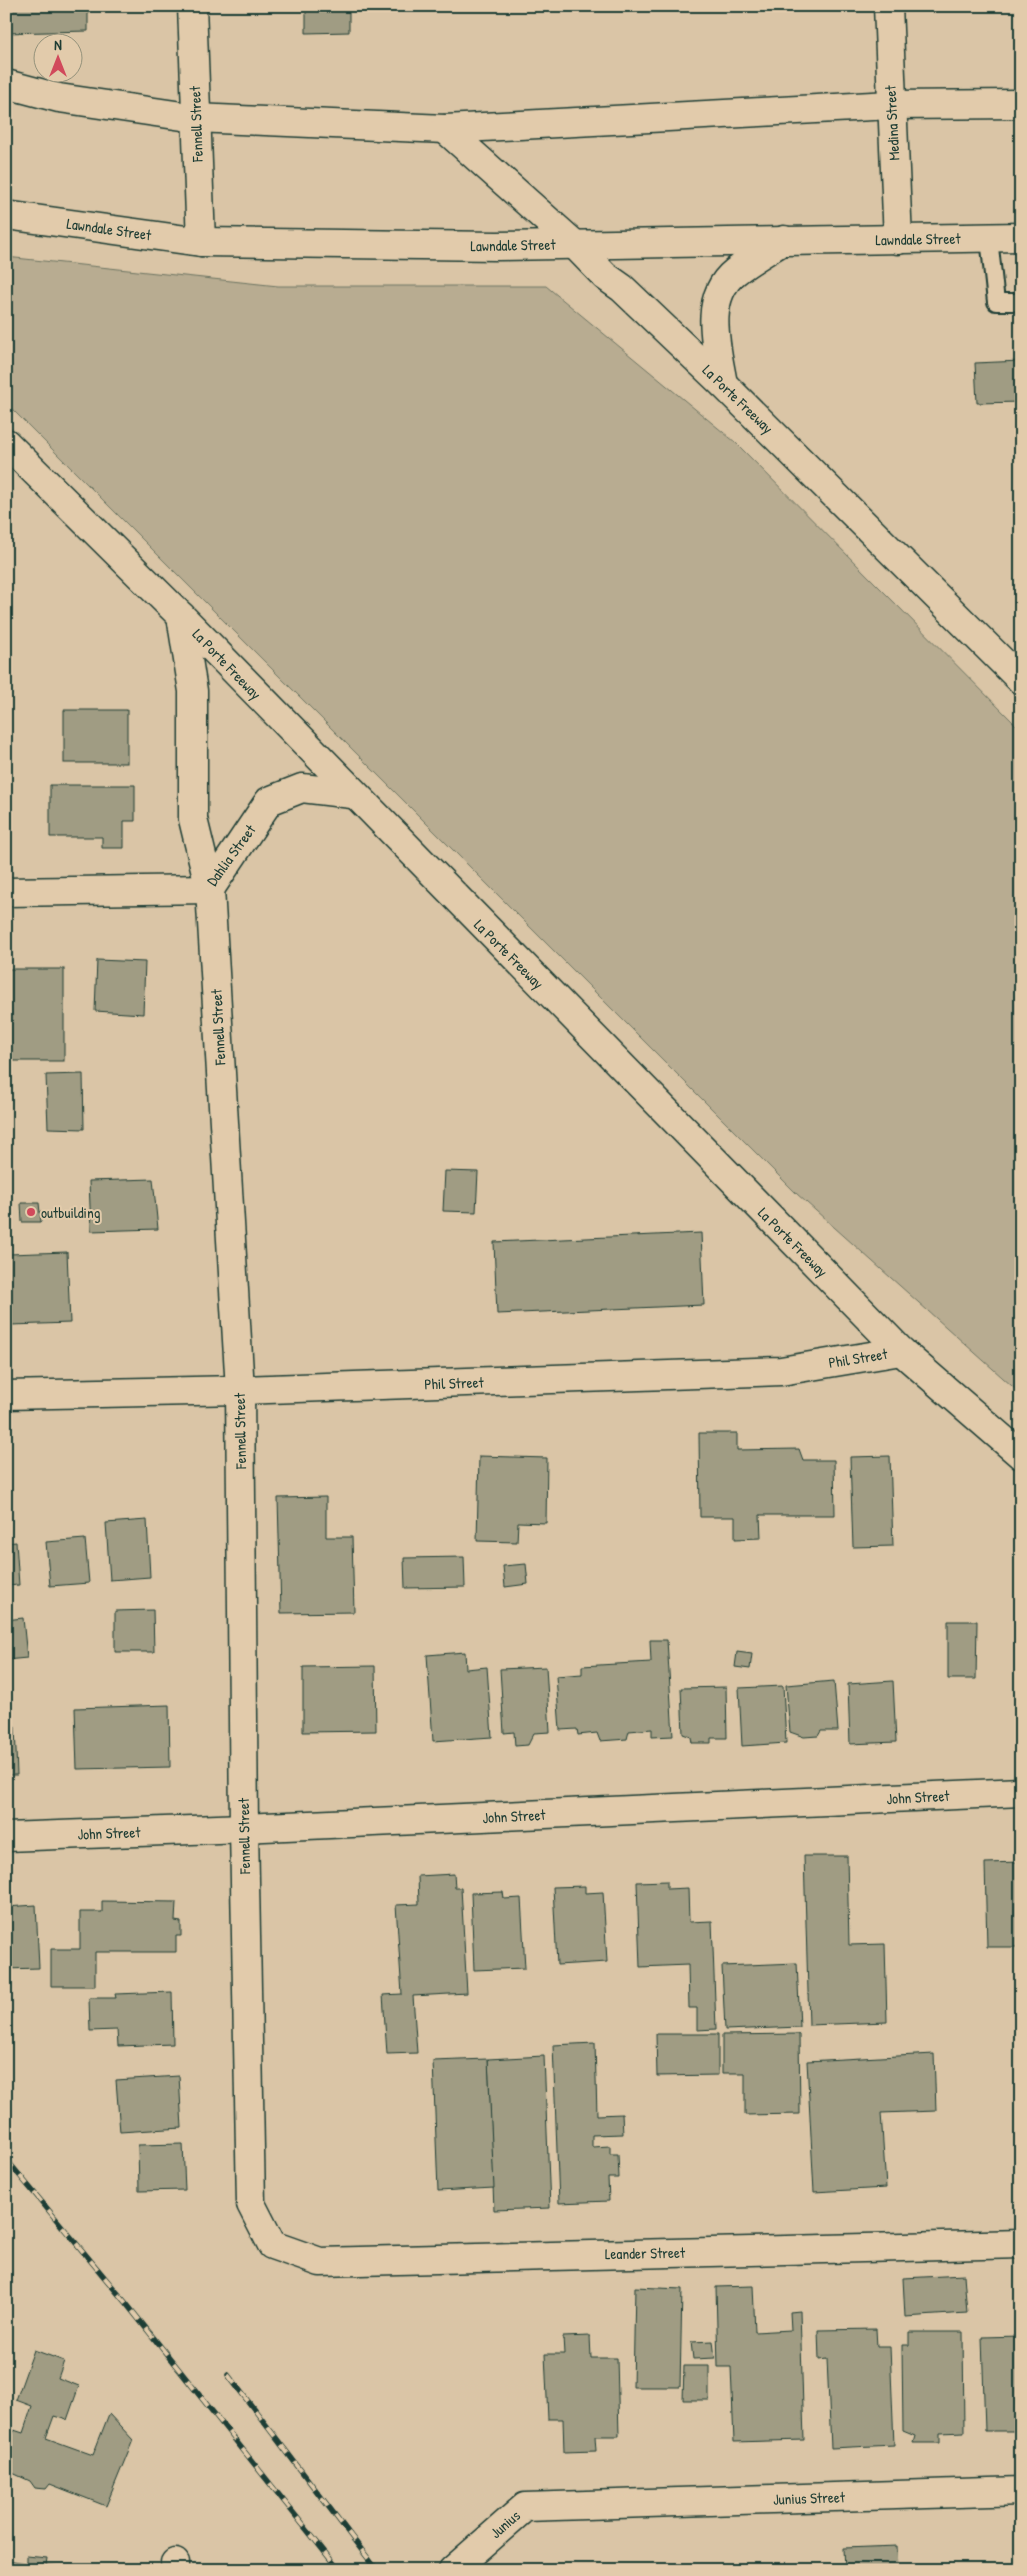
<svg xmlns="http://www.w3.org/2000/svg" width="1027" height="2576" font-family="'Patrick Hand',sans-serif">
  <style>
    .green { fill: #b8ac91; stroke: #6c7462 }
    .building { fill: #a09c83; stroke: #1f3d34 }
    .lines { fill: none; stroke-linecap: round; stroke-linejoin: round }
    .service-casing { stroke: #1f3d34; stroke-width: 20 }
    .minor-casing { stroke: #1f3d34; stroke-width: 31 }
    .secondary-casing { stroke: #1f3d34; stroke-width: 31 }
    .primary-casing { stroke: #1f3d34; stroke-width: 31 }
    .service { stroke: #e2cbab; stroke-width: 16 }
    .minor { stroke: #e2cbab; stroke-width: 28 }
    .secondary { stroke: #e2cbab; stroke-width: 28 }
    .primary { stroke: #e2cbab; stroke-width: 28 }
    .rail-casing { stroke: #1f3d34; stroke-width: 5.5 }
    .rail { stroke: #e2cbab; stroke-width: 4; stroke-dasharray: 11; stroke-linecap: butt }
    .poi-dot { fill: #d1495b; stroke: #e2cbab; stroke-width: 2 }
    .labels { text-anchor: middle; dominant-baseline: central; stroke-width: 4; stroke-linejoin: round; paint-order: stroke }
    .street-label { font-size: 15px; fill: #1f3d34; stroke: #e2cbab }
    .poi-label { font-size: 15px; fill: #1f3d34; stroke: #e2cbab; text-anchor: start }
  </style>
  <rect width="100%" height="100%" fill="#dac5a6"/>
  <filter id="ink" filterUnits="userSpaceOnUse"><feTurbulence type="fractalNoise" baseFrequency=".02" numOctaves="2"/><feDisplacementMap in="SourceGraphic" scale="10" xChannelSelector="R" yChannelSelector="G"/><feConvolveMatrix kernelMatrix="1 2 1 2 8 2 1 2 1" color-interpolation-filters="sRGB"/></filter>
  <g filter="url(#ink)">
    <polygon class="green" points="6,257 278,286 546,286 735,442 1021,730 1021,1394 797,1194 6,403"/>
    <g class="building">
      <polygon points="6,6 88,6 88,31 6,33"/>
      <polygon points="306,6 349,6 349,32 306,33"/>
      <polygon points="1021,361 1021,402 977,403 975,363"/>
      <rect x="64" y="710" width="63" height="53"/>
      <polygon points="50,785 135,785 135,821 124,821 124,848 102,848 102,837 50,837"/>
      <polygon points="97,960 145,962 143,1014 95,1011"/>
      <rect x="8" y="969" width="56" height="92"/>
      <polygon points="83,1074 84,1129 48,1128 46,1075"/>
      <polygon points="445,1171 478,1172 476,1212 443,1211"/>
      <polygon points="153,1179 158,1229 91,1231 89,1181"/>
      <polygon points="21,1203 39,1203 41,1222 22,1222"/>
      <polygon points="701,1233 704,1305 497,1314 494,1242"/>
      <polygon points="67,1252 70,1323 11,1325 9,1254"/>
      <polygon points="699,1433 737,1433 737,1450 799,1449 803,1460 834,1460 835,1515 760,1515 761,1538 735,1539 735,1517 700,1517"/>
      <polygon points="479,1456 547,1458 546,1523 518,1522 517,1542 477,1541"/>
      <polygon points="890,1456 893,1546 853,1547 850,1457"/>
      <polygon points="326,1497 326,1537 352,1537 354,1612 281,1613 278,1498"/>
      <polygon points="147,1520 150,1577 110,1580 106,1523"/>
      <polygon points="85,1539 89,1583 50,1586 46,1542"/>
      <polygon points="16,1542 19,1585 6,1586 6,1543"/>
      <polygon points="464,1557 465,1587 405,1588 404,1558"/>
      <polygon points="526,1564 528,1584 505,1587 503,1566"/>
      <polygon points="1018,1607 1021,1608 1021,1653 1016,1652"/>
      <polygon points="153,1610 154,1652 115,1652 115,1611"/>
      <polygon points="23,1618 27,1658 6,1660 6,1620"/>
      <polygon points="948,1621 977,1621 976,1679 948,1679"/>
      <polygon points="650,1640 667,1640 673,1736 652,1737 652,1729 629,1731 627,1739 600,1741 597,1733 578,1735 577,1729 560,1730 556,1676 582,1674 582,1666 651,1662"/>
      <polygon points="465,1652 466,1669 487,1667 492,1737 433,1741 427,1655"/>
      <polygon points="737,1652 752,1654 750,1669 735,1667"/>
      <polygon points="375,1666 376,1731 303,1732 303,1667"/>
      <polygon points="546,1667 550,1732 534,1733 528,1745 515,1746 514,1732 504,1733 500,1669"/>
      <polygon points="834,1681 838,1731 821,1731 818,1736 804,1737 790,1732 786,1685"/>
      <polygon points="893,1681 896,1742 850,1744 848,1684"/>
      <polygon points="783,1686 786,1743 742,1746 739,1688"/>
      <polygon points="726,1687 727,1738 711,1738 711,1743 692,1743 691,1737 683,1734 681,1688"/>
      <polygon points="169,1705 170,1767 77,1769 75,1708"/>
      <polygon points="6,1726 15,1726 17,1775 6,1775"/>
      <polygon points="804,1856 847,1856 849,1945 885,1944 887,2022 809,2025"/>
      <polygon points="1021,1862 1021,1953 1020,1947 987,1947 985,1863"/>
      <polygon points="454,1874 455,1888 461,1888 467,1993 413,1996 417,2053 387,2054 383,1995 402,1994 396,1905 419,1904 418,1876"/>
      <polygon points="667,1881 667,1889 688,1888 689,1922 712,1921 716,2029 697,2030 697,2008 689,2008 688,1965 640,1967 637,1882"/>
      <polygon points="585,1886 585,1893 603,1892 607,1962 557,1965 553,1887"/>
      <polygon points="503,1892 504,1899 521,1898 525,1968 474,1970 471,1893"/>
      <polygon points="102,1901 176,1902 175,1921 181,1922 181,1936 176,1936 176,1952 95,1952 95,1986 51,1986 51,1949 80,1949 80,1912 102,1912"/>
      <polygon points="36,1905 39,1968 6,1969 6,1907"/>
      <polygon points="797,1963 800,2027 725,2030 722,1966"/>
      <polygon points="172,1992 173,2044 118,2046 117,2030 90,2031 89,1998 116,1998 115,1994"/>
      <polygon points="656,2034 718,2034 718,2075 657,2076"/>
      <polygon points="799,2034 800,2114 745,2115 745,2073 722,2073 722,2035"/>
      <polygon points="595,2043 597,2115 622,2114 623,2134 592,2135 592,2147 610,2146 610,2154 618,2154 619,2178 608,2178 609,2201 559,2203 553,2045"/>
      <polygon points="934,2054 936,2111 881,2113 886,2188 814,2192 807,2061"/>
      <polygon points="544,2056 550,2208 494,2210 488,2059"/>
      <polygon points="488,2059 494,2188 438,2191 433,2061"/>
      <polygon points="179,2076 182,2128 120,2132 116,2080"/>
      <polygon points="183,2144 185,2190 139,2191 138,2145"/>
      <polygon points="964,2275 967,2313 905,2317 903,2278"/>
      <polygon points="753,2286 755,2332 791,2330 790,2312 800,2311 804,2440 734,2442 731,2367 718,2367 716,2287"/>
      <polygon points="635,2287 682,2289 680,2387 633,2387"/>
      <polygon points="876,2329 877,2347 890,2347 894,2445 831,2448 827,2359 819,2360 818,2330"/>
      <polygon points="909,2332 963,2332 964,2432 940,2433 940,2443 913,2443 915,2436 903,2431 902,2345 909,2345"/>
      <polygon points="590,2336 591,2358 617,2358 619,2436 595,2436 596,2451 564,2452 563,2419 548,2419 545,2354 564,2354 563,2337"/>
      <polygon points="1021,2336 1021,2431 985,2431 982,2337"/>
      <polygon points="713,2341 715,2358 693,2359 691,2342"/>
      <polygon points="34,2350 64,2361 58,2378 79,2386 67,2420 54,2416 46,2438 93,2455 109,2414 133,2440 106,2506 50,2484 46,2489 35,2488 30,2481 6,2470 6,2454 14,2430 23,2433 32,2406 16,2400"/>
      <polygon points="684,2366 709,2366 709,2400 683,2400"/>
      <polygon points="897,2546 898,2570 845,2570 844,2548"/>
      <polygon points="27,2556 47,2558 46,2565 68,2568 67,2570 6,2570 6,2560 27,2563"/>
    </g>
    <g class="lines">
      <defs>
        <polyline id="service" points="989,238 996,302 1021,302"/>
        <g id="minor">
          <polyline points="192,6 201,242"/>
          <polyline points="888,6 898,240"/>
          <polyline points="181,616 193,691 193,819 210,889 240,1390 244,1828 251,2204 272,2245 320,2262 1021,2244"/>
          <polyline points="210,889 269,801 302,788 352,794"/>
          <polyline points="6,892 210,889"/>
          <polyline points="6,1395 240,1390 781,1371 901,1351"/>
          <polyline points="6,1837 244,1828 1021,1792"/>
          <polyline points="175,2563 175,2570"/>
          <polyline points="453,2570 525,2507 1021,2491"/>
        </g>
        <g id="secondary">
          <polyline points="6,84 59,98 196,118 445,129 891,105 1021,104"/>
          <polyline points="6,215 201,242 497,246 1021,237"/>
        </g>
        <g id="primary">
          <polyline points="445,129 574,244 605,276 622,288 723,384 1021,680"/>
          <path d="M723 384C717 349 702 298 735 272 750 260 768 250 784 240"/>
          <polyline points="6,443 181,616 901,1351 1021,1455"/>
        </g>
      </defs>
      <use href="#service" class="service-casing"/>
      <use href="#minor" class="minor-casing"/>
      <use href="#secondary" class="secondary-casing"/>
      <use href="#primary" class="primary-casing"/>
      <use href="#service" class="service"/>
      <use href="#minor" class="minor"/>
      <use href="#secondary" class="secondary"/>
      <use href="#primary" class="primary"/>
      <defs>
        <g id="rail">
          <polyline points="6,2159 125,2302 339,2570"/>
          <polyline points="228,2375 377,2570"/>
        </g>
      </defs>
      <use href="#rail" class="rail-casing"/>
      <use href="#rail" class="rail"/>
    </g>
  </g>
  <circle class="poi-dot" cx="31" cy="1212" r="5"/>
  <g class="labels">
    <g class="street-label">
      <text transform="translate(892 123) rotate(-93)">Medina Street</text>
      <text transform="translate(196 124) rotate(-92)">Fennell Street</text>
      <text transform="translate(109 229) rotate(8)">Lawndale Street</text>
      <text transform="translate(918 239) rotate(-1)">Lawndale Street</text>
      <text transform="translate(513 245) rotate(-1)">Lawndale Street</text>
      <text transform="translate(738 399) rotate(44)">La Porte Freeway</text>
      <text transform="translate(227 664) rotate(46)">La Porte Freeway</text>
      <text transform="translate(231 855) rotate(-54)">Dahlia Street</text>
      <text transform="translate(509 954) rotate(45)">La Porte Freeway</text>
      <text transform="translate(218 1027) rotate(-93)">Fennell Street</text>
      <text transform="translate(793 1242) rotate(45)">La Porte Freeway</text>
      <text transform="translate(858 1358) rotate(-9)">Phil Street</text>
      <text transform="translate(454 1383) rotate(-2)">Phil Street</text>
      <text transform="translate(240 1431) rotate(-91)">Fennell Street</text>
      <text transform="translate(918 1797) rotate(-3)">John Street</text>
      <text transform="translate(514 1816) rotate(-3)">John Street</text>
      <text transform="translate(109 1833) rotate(-2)">John Street</text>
      <text transform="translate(244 1836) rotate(-91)">Fennell Street</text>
      <text transform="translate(645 2253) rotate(-1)">Leander Street</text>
      <text transform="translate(809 2498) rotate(-2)">Junius Street</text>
      <text transform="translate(505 2524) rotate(-41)">Junius</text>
    </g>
    <g class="poi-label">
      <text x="41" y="1212">outbuilding</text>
    </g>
  </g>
  <rect width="1027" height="2576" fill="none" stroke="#e2cbab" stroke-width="25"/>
  <rect x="12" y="12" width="1002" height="2551" fill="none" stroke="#1f3d34" stroke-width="2" filter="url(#ink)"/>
  <g transform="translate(58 58)"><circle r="24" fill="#e2cbab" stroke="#94927b"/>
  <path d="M0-4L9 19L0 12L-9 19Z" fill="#d1495b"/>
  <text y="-8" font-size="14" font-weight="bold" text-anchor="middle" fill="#1f3d34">N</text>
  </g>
</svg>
